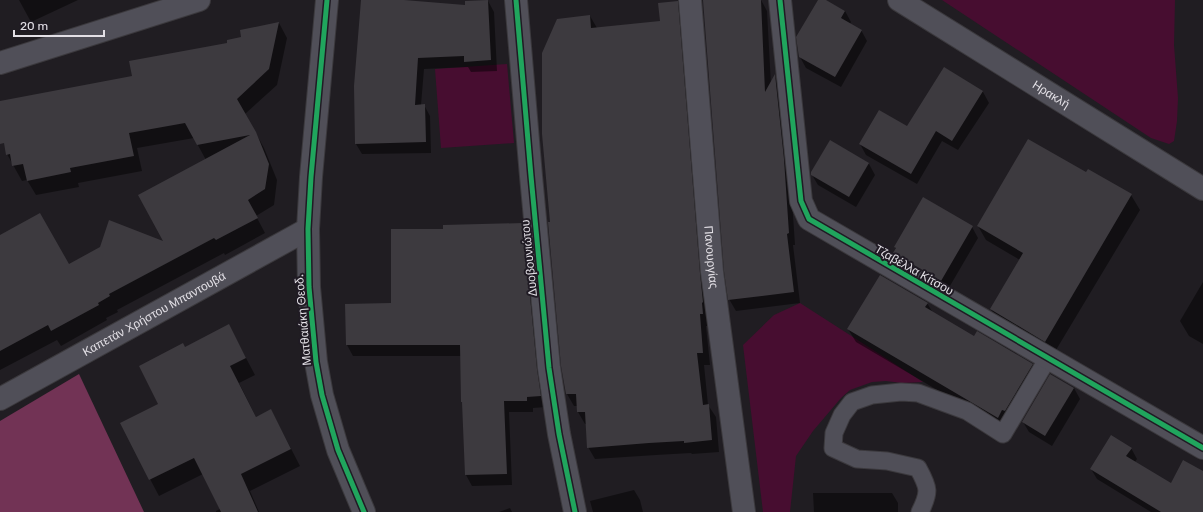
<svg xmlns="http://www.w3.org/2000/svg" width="1203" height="512" font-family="Rubik,sans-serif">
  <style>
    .green { fill: #470d30 }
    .forest { fill: #723355 }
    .shadow { fill: #0007 }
    .building { fill: #3d3a3f }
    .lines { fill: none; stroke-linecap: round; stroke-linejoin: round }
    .service-casing { stroke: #3b393d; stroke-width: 19 }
    .minor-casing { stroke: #3b393d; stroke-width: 24 }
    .service { stroke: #504f58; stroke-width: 17 }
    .minor { stroke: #504f58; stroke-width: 22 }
    .cycleway-casing { stroke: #201b24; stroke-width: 8 }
    .cycleway { stroke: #20a55d; stroke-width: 5 }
    .labels { text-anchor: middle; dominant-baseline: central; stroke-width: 4; stroke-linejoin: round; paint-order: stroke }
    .street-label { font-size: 12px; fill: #e3e0e6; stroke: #201b24 }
  </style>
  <rect width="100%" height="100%" fill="#201d22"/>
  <g class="green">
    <polygon points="942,0 1175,0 1174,45 1178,98 1177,121 1174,141 1169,144 1151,138"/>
    <polygon points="507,64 514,143 441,148 435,69"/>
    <polygon points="800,303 923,382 902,383 886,381 872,382 850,390 841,398 813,431 796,456 790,512 763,512 743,345 774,315"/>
  </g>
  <polygon class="forest" points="79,374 144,512 0,512 0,421"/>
  <g class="shadow">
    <polygon points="19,0 78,0 31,22"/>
    <polygon points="362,0 393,0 466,6 488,1 494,12 497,71 471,72 468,67 424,69 421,105 424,105 430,116 431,153 362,154 356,144"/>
    <polygon points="740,0 761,0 767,11 771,85 775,77 781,87 790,171 795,245 793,245 800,303 736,311 729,299"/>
    <polygon points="819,0 824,0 845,11 851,22 850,24 861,30 867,41 841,87 806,68 800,57"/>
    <polygon points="677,2 684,15 710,326 706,326 710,365 704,365 708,405 716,417 719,452 692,454 691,453 656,455 595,459 588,447 587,424 585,424 578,412 578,406 574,406 567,394 562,366 551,223 590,16 597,28 662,22"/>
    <polygon points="279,23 287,38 277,85 245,114 264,148 277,180 274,205 256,216 265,233 225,255 224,253 117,310 118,312 106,318 107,320 61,346 57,340 0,370 0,255 69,265 165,243 206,160 194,138 137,148 142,171 78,183 79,187 36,195 27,180 22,181 7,154 0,110 0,102 133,77 228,44"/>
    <polygon points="945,68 983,92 989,103 958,150 942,141 917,184 866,155 860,144 907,128"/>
    <polygon points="830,141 869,164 875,175 856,207 818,185 812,175"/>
    <polygon points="1087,174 1131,195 1140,210 1053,355 999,324 991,309 1020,260 986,240 978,226"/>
    <polygon points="924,198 972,227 978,238 947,291 900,264 894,253 896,249 895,247"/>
    <polygon points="522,224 529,235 546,407 533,408 533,412 509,412 512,485 472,486 466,475 461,356 353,356 347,345 346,305 392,304 444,230"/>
    <polygon points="1203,282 1203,344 1189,336 1180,321"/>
    <polygon points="927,303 933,313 974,337 1032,364 1040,377 1005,430 856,342 848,329"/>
    <polygon points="229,326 255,375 239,383 256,417 271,410 300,466 250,491 259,512 216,512 216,511 220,509 203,474 159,496 150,479 159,404 184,348"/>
    <polygon points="1051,375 1074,388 1080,399 1052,446 1029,432 1023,422"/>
    <polygon points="1131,448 1137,459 1135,462 1171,485 1203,472 1203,512 1151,512 1097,479 1091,469"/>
    <polygon points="634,490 640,500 643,512 593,512 590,501"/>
    <polygon points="813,493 892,493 898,503 898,512 814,512"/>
    <polygon points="510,508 512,512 499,512"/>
  </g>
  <g class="building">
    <polygon points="361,0 404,0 465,5 465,1 488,0 491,60 464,62 464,56 418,58 415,105 425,104 426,142 355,144 354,86"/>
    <polygon points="703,0 761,0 765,92 775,74 784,159 789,233 787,234 794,292 728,300 724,271"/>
    <polygon points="818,0 826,0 845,11 841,18 862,30 835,77 799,57 796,37"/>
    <polygon points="678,1 700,273 703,302 702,303 703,314 700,314 703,353 697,353 703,405 709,404 712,440 684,443 684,441 649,443 587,448 585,412 577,412 576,394 566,394 561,366 548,222 550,222 542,134 542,53 557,19 590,15 591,28 660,21 658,3"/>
    <polygon points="279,22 269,69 237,99 256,132 269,164 265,189 248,200 258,218 216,240 214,238 109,294 110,296 98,303 99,305 51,331 48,325 0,351 0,235 40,213 69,264 100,247 109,220 163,241 138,195 250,135 197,145 185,123 129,133 134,156 70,168 71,172 27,181 23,164 12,166 10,154 6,155 4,143 0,144 0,101 132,76 129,61 227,43 227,40 241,37 240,30"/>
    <polygon points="944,67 983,91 952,141 936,131 911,174 859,144 879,110 907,126"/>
    <polygon points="1028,139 1086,172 1088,169 1132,194 1045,342 990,309 1023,253 977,226"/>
    <polygon points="830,140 869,163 849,197 811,175 811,172"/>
    <polygon points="923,197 973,226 941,281 893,253 896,248 894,247"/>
    <polygon points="523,223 537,369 541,396 527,397 527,401 504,401 507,474 465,475 462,402 461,402 460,345 346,345 345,304 391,303 391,229 443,229 443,225"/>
    <polygon points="880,275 928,303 925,307 974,336 977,331 1033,364 1005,411 1002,410 998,418 847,329"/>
    <polygon points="229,324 246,358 230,366 256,417 271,409 291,449 241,474 258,512 221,512 194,458 149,480 120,423 158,404 139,366 183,343 185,347"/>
    <polygon points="1050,374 1074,388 1045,436 1022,422"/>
    <polygon points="1111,435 1132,448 1126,456 1171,483 1183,460 1203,471 1203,512 1161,512 1090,469"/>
  </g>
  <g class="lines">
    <defs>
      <path id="service" d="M920 512C930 492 929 488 918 468L887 461 857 459 833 448 834 433 842 415 852 402 872 395 901 392 918 393 967 411 1003 434 1048 358"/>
      <g id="minor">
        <polyline points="327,0 311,177 308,229 309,287 316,362 322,395 338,450 364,512"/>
        <polyline points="516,0 531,176 549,368 559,434 575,512"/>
        <path id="s1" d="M690 0 712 272 744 512"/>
        <polyline points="780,0 801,201 809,219 1203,448"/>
        <path id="s2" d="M899 0 1203 189"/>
        <polyline points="0,63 199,0"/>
        <path id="s3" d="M0 399 308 229"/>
      </g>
    </defs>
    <use href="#service" class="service-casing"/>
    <use href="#minor" class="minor-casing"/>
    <use href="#service" class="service"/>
    <use href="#minor" class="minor"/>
    <defs>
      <g id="cycleway">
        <polyline points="327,0 311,177 308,229 309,287 316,362 322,395 338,450 364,512"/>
        <polyline points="516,0 531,176 549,368 559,434 575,512"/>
        <polyline points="780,0 801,201 809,219 1203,448"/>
      </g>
    </defs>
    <use href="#cycleway" class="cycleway-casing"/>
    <use href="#cycleway" class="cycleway"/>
  </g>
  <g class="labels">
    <g class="street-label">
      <text stroke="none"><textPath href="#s2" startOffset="179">Ηρακλή</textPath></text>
      <text stroke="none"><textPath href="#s1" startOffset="258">Πανουργίας</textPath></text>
      <text transform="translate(529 258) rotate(-96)">Δυοβουνιώτου</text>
      <text transform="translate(914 270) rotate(30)">Τζαβέλλα Κίτσου</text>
      <text stroke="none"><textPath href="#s3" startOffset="176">Καπετάν Χρήστου Μπαντουβά</textPath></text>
      <text transform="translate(303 320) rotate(-95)">Ματθαιάκη Θεοδ.</text>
    </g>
  </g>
  <path d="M14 30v6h90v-6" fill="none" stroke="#e3e0e6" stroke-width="2"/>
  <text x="20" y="30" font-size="12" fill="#e3e0e6" stroke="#201b24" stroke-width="3" paint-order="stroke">20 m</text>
</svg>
